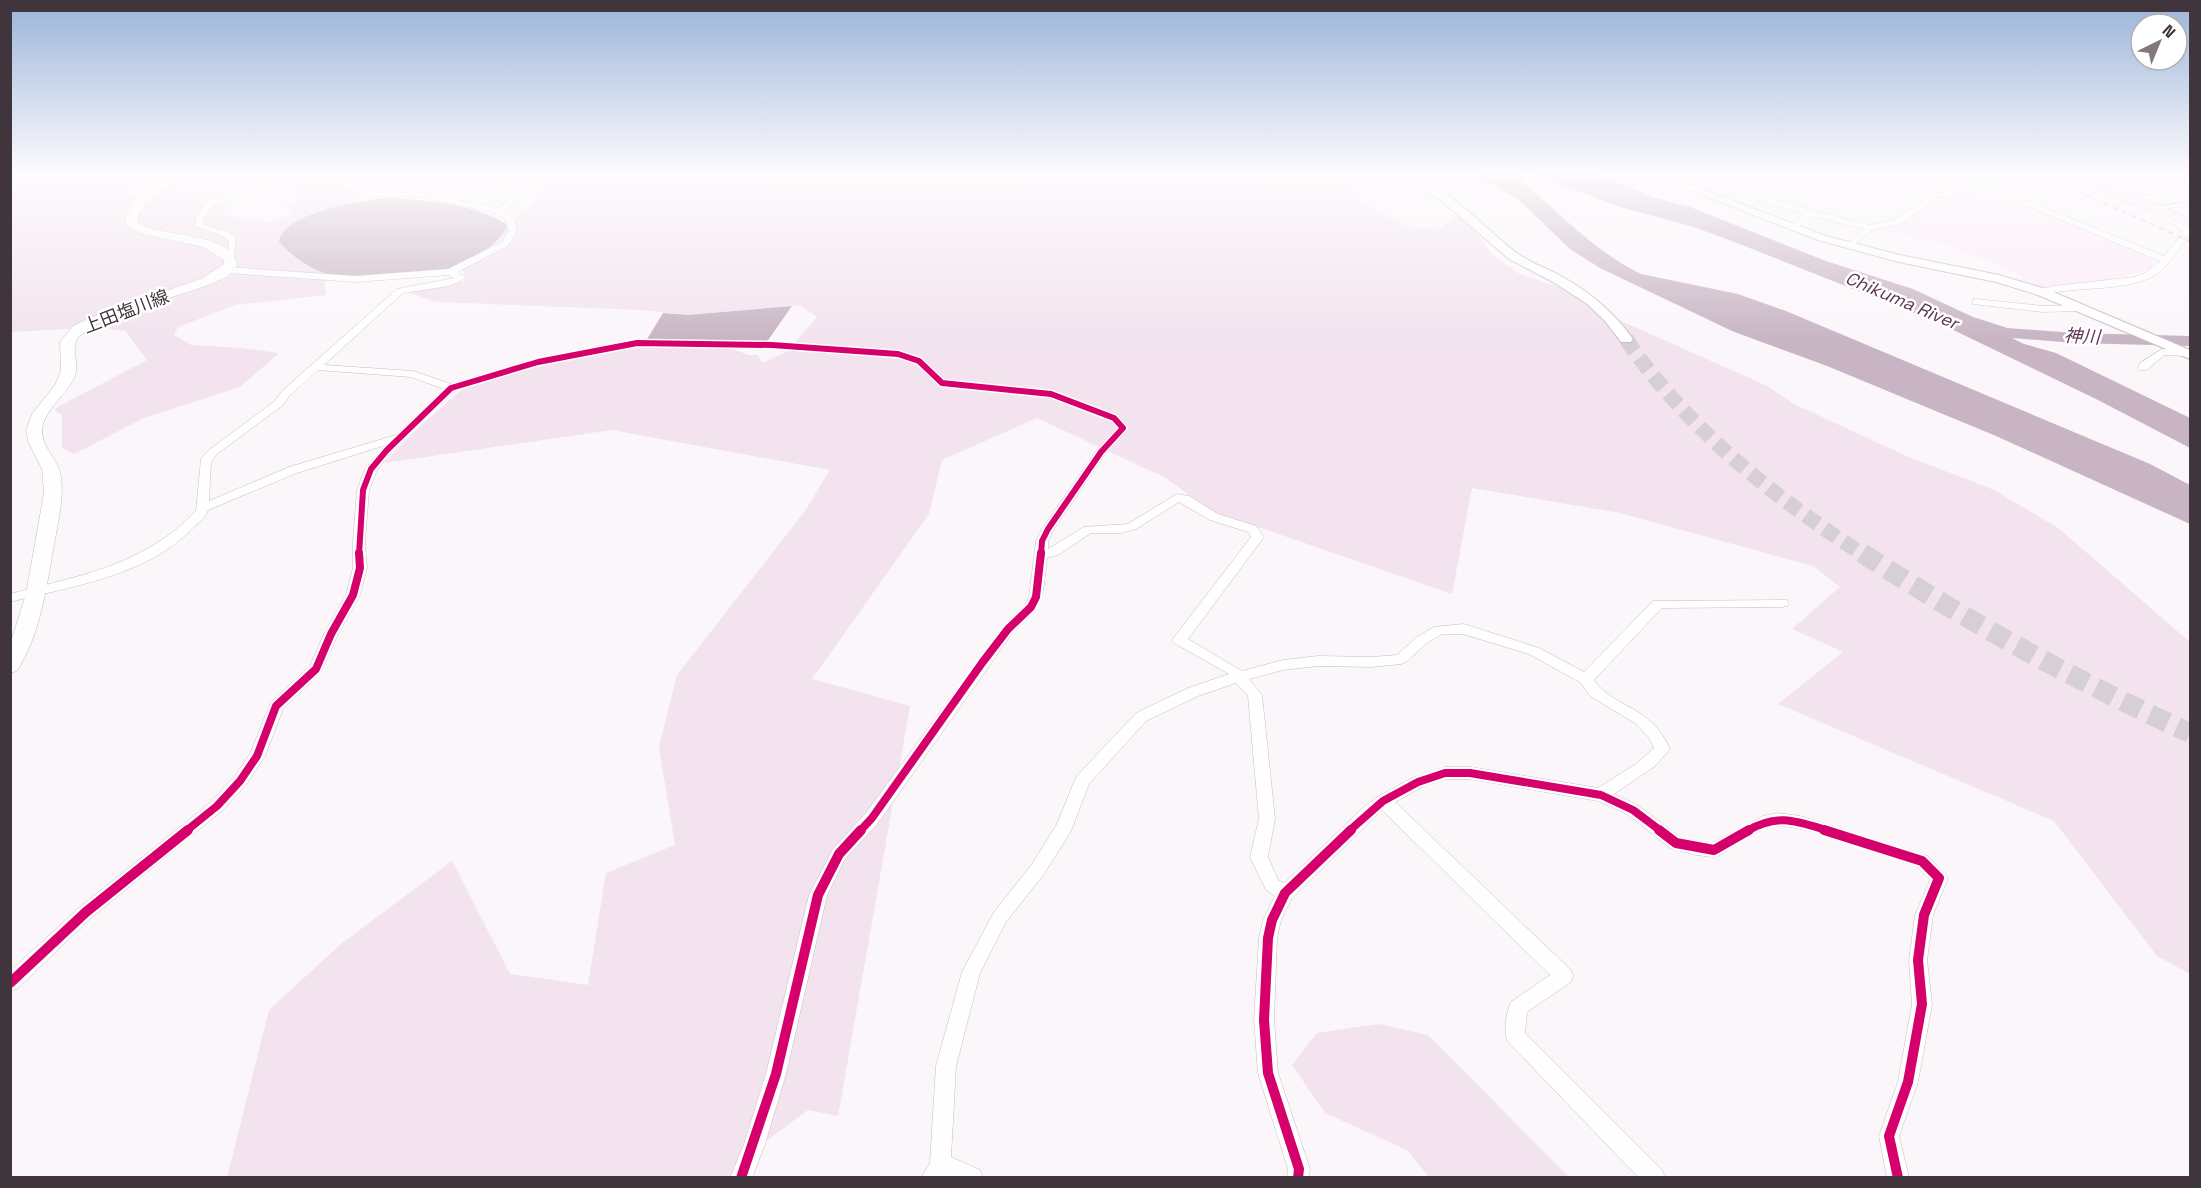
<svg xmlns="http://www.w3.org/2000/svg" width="2201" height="1188" font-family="'Space Grotesk','Noto Sans JP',sans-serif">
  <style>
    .built { fill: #fdebf8 }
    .green { fill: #f2e3ee }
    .water { fill: #c8b4c3 }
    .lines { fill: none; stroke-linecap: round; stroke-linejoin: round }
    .river { fill: #c8b4c3; fill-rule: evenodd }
    .tertiary-tunnel-far2 { stroke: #d6cfd4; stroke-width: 12; stroke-dasharray: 12 6; stroke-linecap: butt }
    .tertiary-tunnel-far1 { stroke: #d6cfd4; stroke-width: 15; stroke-dasharray: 15 8; stroke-linecap: butt }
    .tertiary-tunnel { stroke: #d6cfd4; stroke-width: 20; stroke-dasharray: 20 10; stroke-linecap: butt }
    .minor-casing { stroke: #c5bdc3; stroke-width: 1 }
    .tertiary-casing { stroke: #c5bdc3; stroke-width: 2 }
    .secondary-casing { stroke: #c5bdc3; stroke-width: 1 }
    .trunk-casing { stroke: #d7d3d7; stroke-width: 2 }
    .minor { fill: #fefefe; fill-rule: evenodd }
    .tertiary { fill: #fefefe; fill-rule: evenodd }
    .secondary { fill: #fefefe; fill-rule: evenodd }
    .trunk { fill: #f6edf4; fill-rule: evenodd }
    .rail { stroke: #cfcdcf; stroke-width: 2; stroke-dasharray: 5 5; stroke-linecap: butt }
    .cycleway-far2-casing { stroke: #fff; stroke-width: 9 }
    .cycleway-far1-casing { stroke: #fff; stroke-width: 12 }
    .cycleway-casing { stroke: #fff; stroke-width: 14 }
    .cycleway-far2 { stroke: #d6006c; stroke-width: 6 }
    .cycleway-far1 { stroke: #d6006c; stroke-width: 8 }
    .cycleway { stroke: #d6006c; stroke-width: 10 }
    .labels { text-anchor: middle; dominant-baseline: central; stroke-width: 5; stroke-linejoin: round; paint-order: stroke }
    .far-water-label { font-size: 18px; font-style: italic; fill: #5d3555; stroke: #fff }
    .far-street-label { font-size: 18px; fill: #40353d; stroke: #fff }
  </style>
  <rect width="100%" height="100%" fill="#fbf6fa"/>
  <polygon class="built" points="1963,193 1996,206 2019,201 2156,258 2149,269 2090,284 2033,287 2015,281 2025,277 1942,243 1873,229 1902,221 1936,197"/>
  <g class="green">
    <polygon points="11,175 176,175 162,184 130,182 119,194 154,195 165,188 219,190 218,202 227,216 267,222 292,214 285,204 305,196 287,190 312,185 338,184 362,198 356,202 310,215 312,268 324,273 326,295 235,305 178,327 174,335 191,345 241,348 279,353 240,387 144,418 74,454 62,448 62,415 54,409 147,360 125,331 98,327 13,332 11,337"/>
    <path d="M419 175H1356L1342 178 1355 197 1386 216 1409 227 1438 229 1459 216 1478 235 1492 254 1518 273 1577 293 1596 303 1619 320 1767 386 1794 404 1904 455 1994 490 2058 528 2190 642V974L2157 956 2054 821 1778 704 1843 652 1792 629 1840 587 1813 566 1620 513 1472 488 1452 594 1209 510 1166 478 1037 418 942 460 929 514 812 679 910 706 838 1116 808 1110 735 1164 730 1177 227 1178 269 1010 341 944 452 861 510 974 588 985 606 873 675 845 659 747 677 675 805 511 830 470 612 430 384 463 418 428 467 385 540 364 637 345 729 347 748 355H757L762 363 788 351 817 317 800 305 688 315 642 310 436 302 407 292 466 281 461 264 497 241 506 229V224L531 206 547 183C502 182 462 196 419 175Z"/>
    <polygon points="1379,1024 1428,1035 1569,1177 1429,1177 1407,1150 1325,1113 1292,1065 1317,1033"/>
  </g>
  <g class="water">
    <path d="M1473 175H1521L1524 183C1560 214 1597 253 1641 274L1738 294 1786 311 2150 464 2190 485V524L1996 436 1827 366 1732 331 1600 268 1570 249 1517 198Z"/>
    <polygon points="1536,175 1602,175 1655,198 1690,207 1826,261 1913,289 1973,317 2014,330 2012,338 2024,344 2056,353 2190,418 2190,448 2100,401 1939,323 1742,245 1694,227 1620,207"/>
    <path d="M384 198C419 199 477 204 506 224V229C494 248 468 263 447 269 435 272 422 272 410 273 382 275 351 282 324 273 307 267 291 255 279 242 284 212 359 202 384 198Z"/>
    <path d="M792 306 766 343C726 345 686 338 646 341L663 313 688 315Z"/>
  </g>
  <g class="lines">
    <polygon class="river" points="1980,326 2075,333 2190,336 2190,346 2075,343 1974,335 1971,331 1974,327"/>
    <polyline class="tertiary-tunnel-far2" points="1626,339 1627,341"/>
    <path class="tertiary-tunnel-far1" d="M1626 339C1686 428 1775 498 1864 555"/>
    <path class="tertiary-tunnel" d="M1862 553C1967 621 2076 681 2190 733"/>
    <defs>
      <g id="minor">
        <path d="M326 175H335L365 192H418L498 208 520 192 535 175H543L526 196 504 211 514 219 517 231 508 246 457 272 466 278 450 286 403 293 324 365 413 371 451 384 538 359 637 340 772 342 898 351 923 359 945 380 1055 392 1118 416 1129 428 1105 454 1054 529 1048 541V549L1084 527 1128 524 1177 494 1189 496 1218 514 1256 526 1264 537 1188 639 1242 671 1283 660 1318 656 1372 657 1397 655 1417 637 1434 627 1464 624 1539 648 1584 672 1653 601 1787 600 1789 603 1787 606 1782 607 1662 608 1594 680C1616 710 1650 704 1670 749L1655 766 1614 794 1639 806 1681 838 1712 843 1763 816 1777 813 1800 816 1928 856 1948 878 1933 915 1927 960 1932 1004 1918 1082 1899 1136 1909 1178H1887L1879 1136 1898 1082 1912 1004 1909 960 1915 915 1930 880 1916 866C1887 857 1794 819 1769 827 1752 833 1735 846 1720 855L1714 857 1696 855 1670 848 1627 814 1598 801 1470 779H1445L1424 786 1395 802 1571 970 1573 976 1571 982 1527 1012 1525 1033 1662 1170 1665 1178H1639L1508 1042C1503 1031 1506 1013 1511 1002L1550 975 1382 810 1292 898 1281 920 1277 938 1274 1020 1278 1073 1310 1169 1309 1178H1287L1288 1169 1258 1073 1254 1020 1259 938 1263 920 1275 896 1266 890 1250 857 1259 819 1248 696 1236 683 1198 696 1146 721 1089 784 1071 831 1044 874 1006 922 980 973 956 1066 951 1157 980 1170 983 1178H921L930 1163 936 1066 962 972 994 912 1032 864 1057 824 1076 777 1136 713 1188 688 1229 674 1174 643 1172 640 1251 537 1248 532 1210 520 1179 502 1136 529 1121 533H1091L1058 555 1047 558C1042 601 1045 602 1013 632L878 823 845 859 827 895 786 1074 765 1144 752 1178H730L744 1144 766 1074 809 895 833 849 866 813 1003 626 1025 605 1029 597 1036 541 1042 529 1097 450 1117 428 1110 420 1049 397 938 385 915 363 897 357 772 348 637 346 540 365 455 390 391 452 377 470 369 490 365 543 367 568 360 595 338 634 321 672 283 709 265 756 246 785 223 810 92 917 17 989 10 991V971L80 907 211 802 234 777 250 754 271 702 310 666 324 634 346 595 353 568V543L357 490 365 469 386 445 297 473 208 510C206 517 199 522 194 527 148 576 72 586 10 602V594C81 575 143 566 196 511L201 459 209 450 275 401 282 391 397 289 454 278 448 275 356 282 227 273 222 270 227 267 356 276 448 269 502 242 509 231 506 220 496 213 418 196H363L335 181 280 188 245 198 215 204 204 218 203 225 229 232 236 238 233 261 226 259 229 241 223 236 195 226 196 218 209 200C249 191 288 183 329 178ZM318 370 411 377 444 389 396 435 289 467 209 501 211 462 217 454 283 405 290 395ZM1442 634H1463L1529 654 1581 683 1590 696 1635 723 1649 738 1654 748 1636 764 1598 788 1470 767H1445L1412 778 1377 797 1364 807 1284 883 1278 880 1268 857 1275 819 1262 695 1249 679 1283 670 1318 666 1372 667 1401 664 1406 662 1427 643Z"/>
        <path d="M1668 175H1682L1869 225 1897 219 1931 194 1981 187 1955 175H1965L2164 256 2179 238 2186 240C2176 252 2166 270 2152 277 2121 292 2076 286 2042 295L2039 294V290L2054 286 2134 277 2145 273 2160 261 1989 190 1936 198 1903 223 1872 230 1850 249 1846 246 1863 229 1812 216 1795 230H1789V226L1804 214 1675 177 1664 180 1660 178Z"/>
        <polygon points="1818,175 1869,175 1865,177 1824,177 1818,188 1812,188 1811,186"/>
        <polygon points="1912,175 1937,175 1921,179"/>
        <polygon points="2105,187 2163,191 2167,193 2163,195 2108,191 2105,191"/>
        <polygon points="2190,201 2190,205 2158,210 2188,225 2190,228 2190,234 2186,238 2182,235 2182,229 2145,209"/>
        <polygon points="1976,299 2043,306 2080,305 2085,308 2080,311 2043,312 1973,304 1973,300"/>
        <polygon points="2162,349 2185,350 2190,353 2185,356 2164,355 2147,370 2139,370 2138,368 2140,363"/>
      </g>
      <g id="tertiary">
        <path d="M1402 175C1435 172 1489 233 1517 253 1530 263 1547 268 1561 276 1590 292 1614 312 1633 339L1631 342H1621L1605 321 1586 303 1553 282 1509 259 1444 203Z"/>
        <polygon points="1651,175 1665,175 1826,236 1900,255 1999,275 2046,289 2190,350 2190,359 2038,295 1996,282 1899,262 1818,240"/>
      </g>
      <path id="secondary" d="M174 175H189C170 191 142 193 137 222 161 239 231 230 237 265L228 276 218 281C178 299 114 307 82 334 67 346 81 361 75 376 67 395 44 409 42 430 41 447 59 460 61 477 64 499 58 522 54 545 46 588 41 633 17 671L10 673V645L26 594 44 493 42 469 28 441 26 430 32 414 55 385 61 371 60 342 73 326 87 319 203 278 224 264V260L203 247 139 233 125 223C129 198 152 184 174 175Z"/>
      <polygon id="trunk" points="2067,175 2085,175 2190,219 2190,228 2069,178"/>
    </defs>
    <use href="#minor" class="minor-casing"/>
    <use href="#tertiary" class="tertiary-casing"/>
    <use href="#secondary" class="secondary-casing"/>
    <use href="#trunk" class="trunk-casing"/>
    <use href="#minor" class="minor"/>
    <use href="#tertiary" class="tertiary"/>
    <use href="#secondary" class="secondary"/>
    <use href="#trunk" class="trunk"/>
    <polyline class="rail" points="2040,175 2190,241"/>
    <defs>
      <polyline id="cycleway-far2" points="359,555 363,490 371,469 387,450 451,388 538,362 637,343 772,345 898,354 919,361 942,383 1051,394 1114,418 1123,428 1101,452 1048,529 1042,541 1041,555"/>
      <g id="cycleway-far1">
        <polyline points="186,831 217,806 240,781 257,756 276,706 316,669 331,634 353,595 360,568 359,553"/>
        <polyline points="860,831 872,818 982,663 1008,629 1031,607 1036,597 1041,553"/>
        <polyline points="1349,831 1383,801 1418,782 1445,773 1470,773 1601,795 1633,810 1661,831"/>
        <path d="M1747 831C1778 813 1796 821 1829 831"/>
      </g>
      <g id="cycleway">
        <polyline points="1659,830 1676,843 1714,850 1749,830"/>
        <polyline points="1824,830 1922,861 1939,878 1924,915 1918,960 1922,1004 1908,1082 1889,1136 1898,1178"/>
        <polyline points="10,983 86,912 188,830"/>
        <polyline points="741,1178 776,1074 818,895 839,854 861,830"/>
        <polyline points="1298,1178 1299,1169 1268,1073 1264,1020 1268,938 1272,920 1285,893 1351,830"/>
      </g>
    </defs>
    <use href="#cycleway-far2" class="cycleway-far2-casing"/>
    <use href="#cycleway-far1" class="cycleway-far1-casing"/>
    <use href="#cycleway" class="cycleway-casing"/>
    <use href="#cycleway-far2" class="cycleway-far2"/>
    <use href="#cycleway-far1" class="cycleway-far1"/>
    <use href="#cycleway" class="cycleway"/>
  </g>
  <linearGradient id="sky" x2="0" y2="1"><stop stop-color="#9bb4d9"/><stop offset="0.51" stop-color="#fdfbfd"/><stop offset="1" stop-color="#fdfbfd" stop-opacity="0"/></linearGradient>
  <rect width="2201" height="341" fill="url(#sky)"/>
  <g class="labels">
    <g class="far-water-label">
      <text transform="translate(1902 300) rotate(23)">Chikuma River</text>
      <text transform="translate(2082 336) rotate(3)">神川</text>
    </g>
    <g class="far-street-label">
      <text transform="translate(126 311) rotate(-21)">上田塩川線</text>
    </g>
  </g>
  <rect width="2201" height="1188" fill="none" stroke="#40353d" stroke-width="24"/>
  <g transform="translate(2159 42) rotate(43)"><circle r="28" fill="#ffffff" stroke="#b3aeb1" stroke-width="1.5"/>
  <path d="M0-4.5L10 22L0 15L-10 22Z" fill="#81797f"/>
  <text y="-9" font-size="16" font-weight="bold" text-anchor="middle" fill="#40353d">N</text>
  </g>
</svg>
